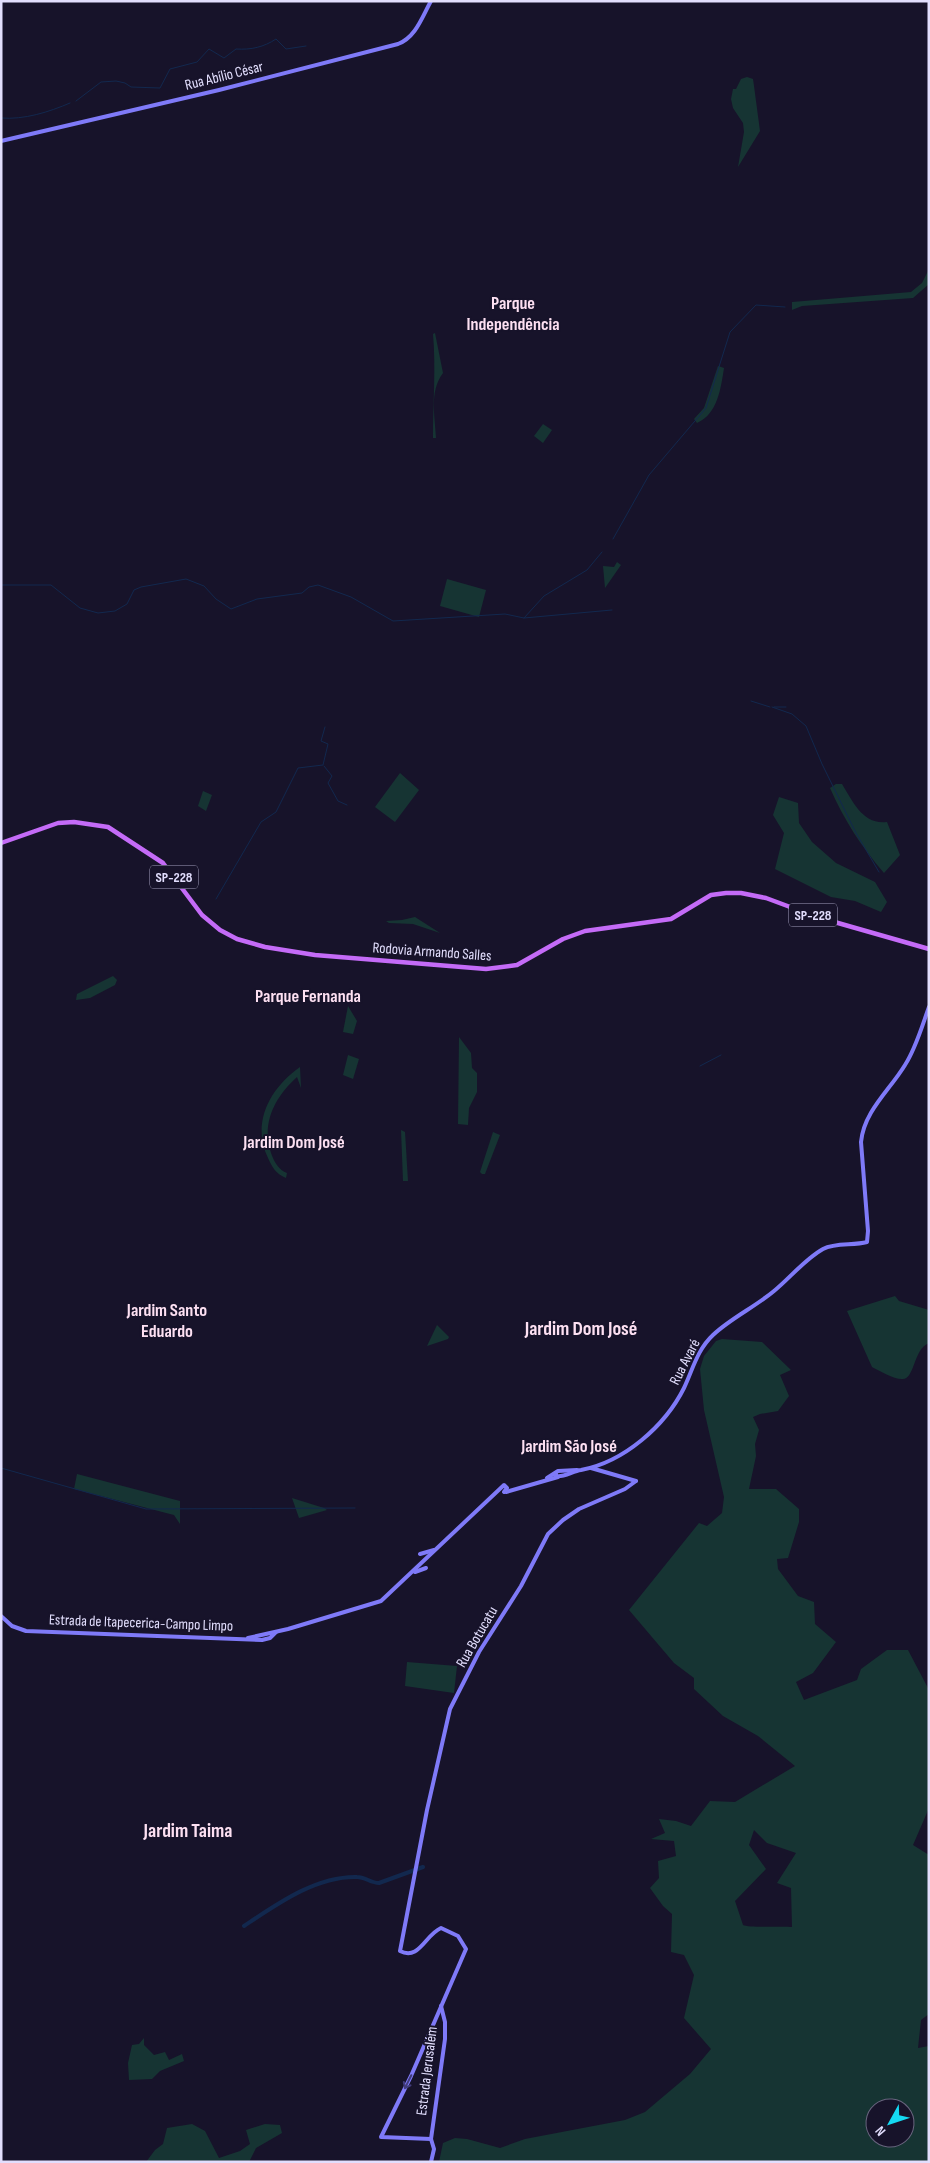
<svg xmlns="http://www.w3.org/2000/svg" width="930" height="2163" font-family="'Sofia Sans Condensed',sans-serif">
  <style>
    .green { fill: #163433; fill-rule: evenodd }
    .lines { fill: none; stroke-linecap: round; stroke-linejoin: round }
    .stream { stroke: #12284e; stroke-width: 1 }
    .canal { stroke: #12284e; stroke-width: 4 }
    .secondary { stroke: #7f7af8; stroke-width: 4 }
    .primary { stroke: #c46bf7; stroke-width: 4.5 }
    .oneway { stroke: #413c7c }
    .labels { text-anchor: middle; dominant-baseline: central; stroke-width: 4; stroke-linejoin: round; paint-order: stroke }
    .shield { fill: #17132a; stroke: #a5a1be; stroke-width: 1 }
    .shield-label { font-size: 14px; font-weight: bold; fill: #e2defd }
    .street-label { font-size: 15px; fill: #e2defd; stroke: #17132a }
    .quarter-label { font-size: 18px; font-weight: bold; fill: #fde0f2; stroke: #17132a }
    .district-label { font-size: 20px; font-weight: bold; fill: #fde0f2; stroke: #17132a }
  </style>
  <rect width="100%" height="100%" fill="#17132a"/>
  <g class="green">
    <polygon points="747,77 753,79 754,86 760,131 738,167 744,132 743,123 733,108 731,99 733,89 736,89 741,79"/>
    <polygon points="929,269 929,284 913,298 802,306 792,310 792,302 911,292 922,283"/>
    <path d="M435 333 443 373C429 392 435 415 436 438H433C433 403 436 368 433 334Z"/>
    <path d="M718 366 724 368C721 387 718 414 697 423L694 419 704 408Z"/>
    <polygon points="543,424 552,430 543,443 534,436"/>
    <polygon points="617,562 621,565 605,588 603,566 614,567"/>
    <polygon points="447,579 486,590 479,617 440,606"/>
    <polygon points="400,773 419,790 395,822 375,807"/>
    <path d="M836 784H842C853 802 863 825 887 822L900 855 884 873C861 846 844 820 830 788Z"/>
    <polygon points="203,791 212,795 206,811 198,806"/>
    <polygon points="779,797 798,803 799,823 812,842 836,863 875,882 887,902 881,912 855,901 831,897 775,869 784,833 773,815"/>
    <polygon points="415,917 440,933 413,924 389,923 386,921 402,920"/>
    <polygon points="113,976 117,980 115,985 90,998 76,1000 77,994"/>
    <polygon points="348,1006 357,1021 353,1034 343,1032"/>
    <polygon points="459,1037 471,1053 472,1068 477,1073 477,1092 469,1108 468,1125 458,1124"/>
    <polygon points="348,1055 359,1059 353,1079 343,1075"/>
    <path d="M300 1067 301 1088 297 1077C275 1097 261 1123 271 1153 274 1162 279 1170 287 1173L286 1178C276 1174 272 1167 268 1158 251 1123 270 1088 300 1067Z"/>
    <polygon points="401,1130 405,1132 408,1181 403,1181"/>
    <polygon points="493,1132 500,1135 485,1174 482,1174 480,1172"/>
    <path d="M895 1296 899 1301 929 1310V1343C913 1349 915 1380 902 1379 893 1379 880 1371 872 1367L847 1311Z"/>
    <polygon points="437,1325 449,1337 448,1339 427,1346"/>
    <path d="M722 1339 762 1342 791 1370 780 1375 789 1396 778 1411 760 1414 753 1417 759 1430 755 1444 756 1456 749 1489H776L799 1509V1522L788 1558 777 1559 778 1569 798 1596 814 1602 815 1624 836 1642 813 1673 796 1682 804 1700 857 1680 861 1669 887 1650H908L929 1690V1808L913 1845 929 1855V2014L921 2020 918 2048 929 2046V2162H439L443 2143 455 2138 467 2139 500 2148 525 2139 625 2120 645 2112 690 2074 711 2049 684 2018 694 1975 684 1955 671 1952 672 1914 663 1906 650 1888 659 1878 658 1861 676 1856 674 1841 651 1839 665 1833 659 1819 676 1821 691 1826 710 1801 735 1802 795 1766 758 1736 723 1716 694 1689V1678L674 1663 629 1610 699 1523 707 1526 722 1513 724 1497 704 1410 700 1369 704 1356 716 1341ZM754 1830 767 1843 796 1853 777 1883 791 1888 792 1927C783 1926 748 1928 743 1925L735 1901 766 1869 749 1845ZM875 2108H905V2138H875Z"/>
    <polygon points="77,1474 180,1501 180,1524 174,1515 170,1514 74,1489"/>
    <polygon points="292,1498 324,1508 327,1510 299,1518"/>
    <polygon points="407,1662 457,1666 454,1693 405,1686"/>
    <polygon points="144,2038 144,2045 154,2055 165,2052 169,2060 182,2054 184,2061 160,2071 152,2079 129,2080 128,2063 132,2045 139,2044"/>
    <polygon points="192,2124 205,2131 219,2158 240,2151 250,2144 246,2130 265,2124 280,2125 282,2133 256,2148 249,2162 146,2162 155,2150 163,2144 167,2128"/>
  </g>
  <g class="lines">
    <g class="stream">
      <path d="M76 101 101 82 116 81 125 83 131 87 160 88 170 69 197 62 209 49 224 58 236 49C251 50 264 47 276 39L286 49 306 46"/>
      <path d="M1 118C24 120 49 112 70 103"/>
      <polyline points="613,539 649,475 706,408 730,332 756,305 785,307"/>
      <polyline points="1,585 51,585 80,608 98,613 115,611 127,604 134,590 141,587 186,579 204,586 216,599 231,609 257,599 302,593 309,587 318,585 351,597 393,621 505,614 524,618 544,596 587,570 602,552"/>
      <polyline points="524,618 612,610"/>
      <polyline points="751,701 770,707"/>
      <polyline points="772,707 792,714 806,726 822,764 856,833 879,872"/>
      <polyline points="774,707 786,707"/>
      <polyline points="324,766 332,776 328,783 338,801 347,805"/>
      <polyline points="216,899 261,822 276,812 298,768 323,765 328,744 321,741 325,727"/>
      <polyline points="700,1066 721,1055"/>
      <polyline points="1,1468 146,1509 355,1508"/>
    </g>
    <path class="canal" d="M244 1926C277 1904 316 1876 357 1877 365 1877 371 1883 379 1883L423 1867"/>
    <g class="secondary">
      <path d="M1 141 219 90 398 44C416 37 422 17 431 1"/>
      <polyline points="591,1468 636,1481"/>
      <path d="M556 1474V1476C563 1478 573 1471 581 1470 624 1462 665 1426 684 1388 693 1369 697 1350 713 1335 731 1318 755 1307 774 1291 790 1278 805 1259 823 1249 836 1242 853 1246 867 1242L868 1231 861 1142C864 1111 890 1090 905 1065 916 1048 922 1026 929 1007"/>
      <polyline points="547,1478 558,1471 577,1470"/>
      <polyline points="506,1492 558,1477"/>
      <polyline points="420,1554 434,1550"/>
      <polyline points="415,1572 426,1568"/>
      <polyline points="1,1616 12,1626 26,1631 262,1640 270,1638 276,1632"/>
      <polyline points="248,1638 288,1629 381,1601 504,1485 507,1488 504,1492"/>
      <path d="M431 2139 381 2137 411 2076 466 1949 458 1936 441 1928C425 1935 419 1961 400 1951L427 1810 450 1709 479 1652 521 1586 548 1534 563 1520 579 1509 625 1489 636 1481"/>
      <polyline points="431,2162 434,2149 431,2139 445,2039 445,2022 441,2006"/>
    </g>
    <polyline class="primary" points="1,843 58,823 74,822 108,827 163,863 202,915 220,930 237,939 265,947 315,955 486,969 517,965 563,939 585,931 671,919 711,895 726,893 741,893 766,898 817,917 929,949"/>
  </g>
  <defs><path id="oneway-shaft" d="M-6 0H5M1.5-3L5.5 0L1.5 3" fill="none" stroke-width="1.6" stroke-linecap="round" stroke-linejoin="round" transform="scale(1.25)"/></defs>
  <use class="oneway" href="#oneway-shaft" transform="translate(408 2082) rotate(116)"/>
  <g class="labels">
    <g class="shield">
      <rect x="150" y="865.5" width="48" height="23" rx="4"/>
      <rect x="789" y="903.5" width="48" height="23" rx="4"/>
    </g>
    <g class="shield-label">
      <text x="174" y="877">SP-228</text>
      <text x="813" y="915">SP-228</text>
    </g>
    <g class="street-label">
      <text transform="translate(224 76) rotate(-14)">Rua Abílio César</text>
      <text transform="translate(432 952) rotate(4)">Rodovia Armando Salles</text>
      <text transform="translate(685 1362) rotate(-63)">Rua Avaré</text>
      <text transform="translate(141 1623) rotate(2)">Estrada de Itapecerica-Campo Limpo</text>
      <text transform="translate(477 1637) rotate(-60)">Rua Botucatu</text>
      <text transform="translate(427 2071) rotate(-83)">Estrada Jerusalém</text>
    </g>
    <g class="quarter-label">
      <text x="513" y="303">Parque<tspan x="513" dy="21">Independência</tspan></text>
      <text x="308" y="996">Parque Fernanda</text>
      <text x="294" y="1142">Jardim Dom José</text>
      <text x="167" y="1310">Jardim Santo<tspan x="167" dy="21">Eduardo</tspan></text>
      <text x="569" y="1446">Jardim São José</text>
    </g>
    <g class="district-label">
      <text x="581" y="1329">Jardim Dom José</text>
      <text x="188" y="1831">Jardim Taima</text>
    </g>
  </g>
  <rect width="930" height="2163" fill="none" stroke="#e2defd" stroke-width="5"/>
  <g transform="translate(890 2123) rotate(230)"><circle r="24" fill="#17132a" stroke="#68647e"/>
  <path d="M0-4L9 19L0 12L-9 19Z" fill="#15d9f2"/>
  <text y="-8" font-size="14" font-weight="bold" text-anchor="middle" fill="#e2defd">N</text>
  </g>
</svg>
